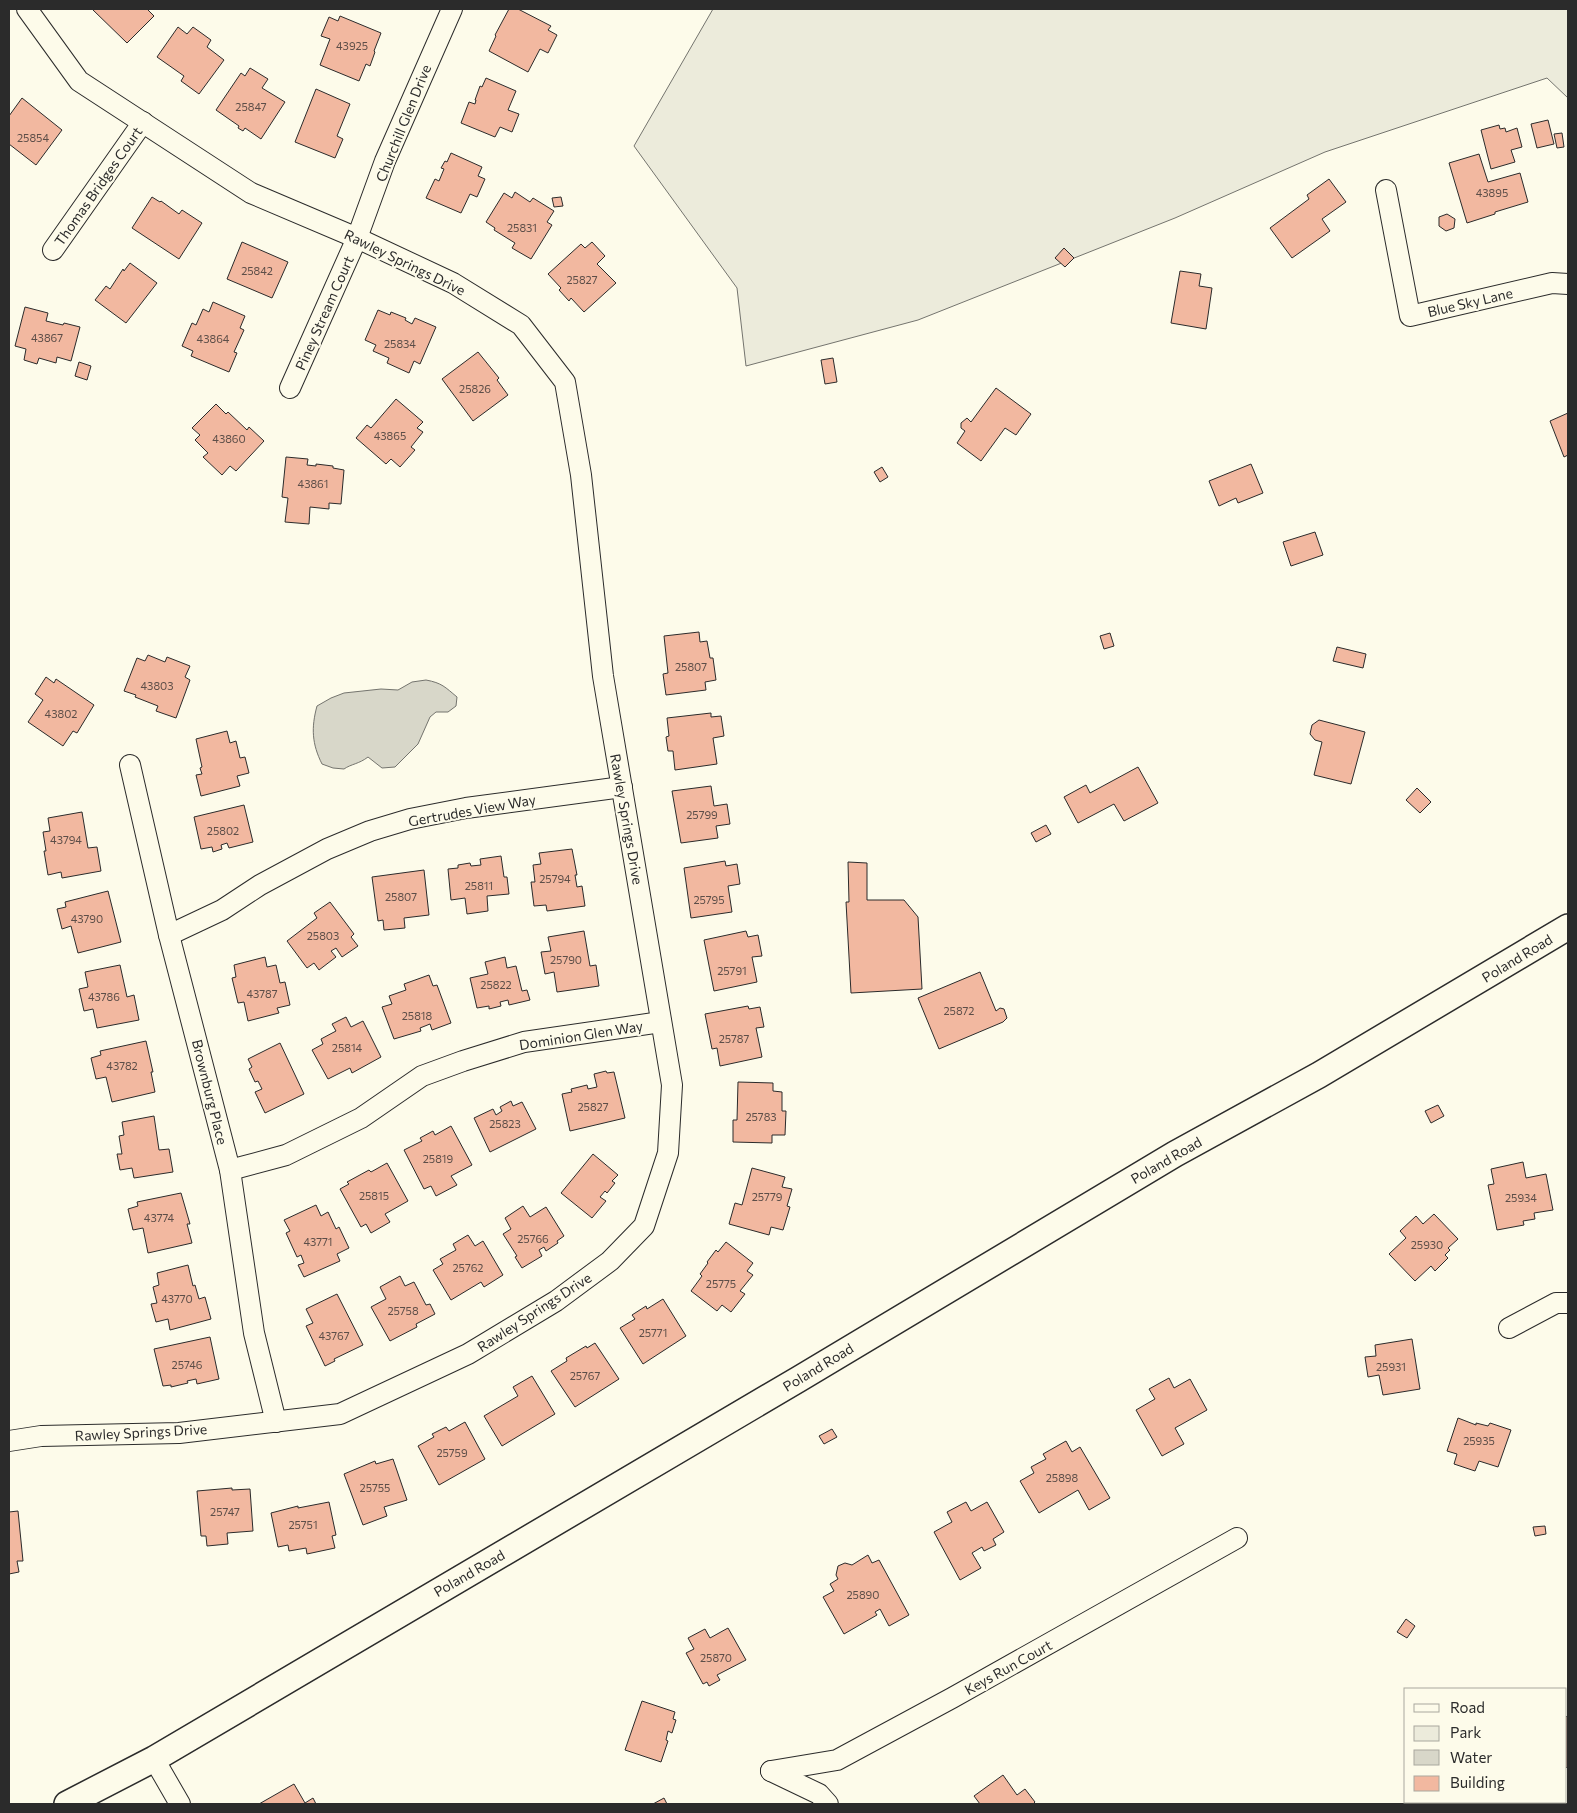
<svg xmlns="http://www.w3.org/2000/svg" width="1577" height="1813" font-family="Commissioner,sans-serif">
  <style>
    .green { fill: #ecebdb; stroke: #74746e }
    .water { fill: #d8d7c9; stroke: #74746e }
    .building { fill: #f2b8a0; stroke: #2b2b2b }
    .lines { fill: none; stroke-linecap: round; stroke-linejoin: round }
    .minor-casing { stroke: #2b2b2b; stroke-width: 22 }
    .tertiary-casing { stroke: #2b2b2b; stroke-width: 28 }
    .minor { stroke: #fdfbea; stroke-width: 20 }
    .tertiary { stroke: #fdfbea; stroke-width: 25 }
    .labels { text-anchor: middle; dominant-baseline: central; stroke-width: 4; stroke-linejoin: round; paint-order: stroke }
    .number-label { font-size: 11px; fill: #5d4e48 }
    .street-label { font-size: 14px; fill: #2b2b2b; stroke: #fdfbea }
  </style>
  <rect width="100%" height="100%" fill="#fdfbea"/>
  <polygon class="green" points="713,9 1568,9 1568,98 1547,78 1325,152 1175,218 918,320 746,366 737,288 634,146"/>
  <path class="water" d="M426 680C442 683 445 687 457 697L456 706 448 712H436L430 717 418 744 395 767 382 768 368 757C359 764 351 764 344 769L333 768 322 764C312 744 311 728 317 706L331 698 344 693 381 689 398 690 412 682Z"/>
  <g class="building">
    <polygon points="92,9 147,9 154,16 127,43"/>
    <polygon points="509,9 518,9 551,26 548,30 557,35 548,53 540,49 528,72 489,51 496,36 495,35"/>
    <polygon points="340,16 381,33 374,51 375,52 370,66 366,64 359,81 320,65 330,39 321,36 329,17 338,21"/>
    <polygon points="178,27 187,34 193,27 211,40 207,47 224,60 199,94 181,81 184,76 157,57"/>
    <polygon points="250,68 268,79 262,88 285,102 261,139 245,128 243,131 238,128 239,126 216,110 241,73 245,76"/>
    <polygon points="486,78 516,91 508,110 519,114 512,132 500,127 495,137 461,123 469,102 475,104 476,100 475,100 480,86 482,87"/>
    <polygon points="316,89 350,104 337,136 343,139 335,158 295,142"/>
    <polygon points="22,98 62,130 36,165 9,144 9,116"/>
    <polygon points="1548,120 1554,144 1537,148 1531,124"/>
    <polygon points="1499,125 1500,129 1505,128 1506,132 1517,128 1522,147 1511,150 1515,162 1491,169 1481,130"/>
    <polygon points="1562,133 1564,147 1557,148 1554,134"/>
    <polygon points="451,153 482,167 478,176 485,179 477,197 470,194 461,213 426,198 435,179 439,181 444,169 441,168 445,161 447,162"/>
    <polygon points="1479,154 1488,182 1520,173 1528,202 1495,212 1495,214 1467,223 1449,163"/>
    <polygon points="1329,179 1346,202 1322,219 1330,231 1292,258 1270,228 1309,199 1307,195"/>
    <polygon points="515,192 530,202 533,198 554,211 547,222 552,225 531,259 512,248 515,243 494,230 495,228 486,222 504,193 512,198"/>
    <polygon points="152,197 160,202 161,201 179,214 182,210 202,223 179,259 132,228"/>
    <polygon points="561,197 563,206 554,207 552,198"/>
    <polygon points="1447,214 1455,219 1454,228 1446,231 1439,226 1439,217"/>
    <polygon points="242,242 288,262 272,298 227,279"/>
    <polygon points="592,242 605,256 597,264 616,283 584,312 571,298 569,301 559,290 561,288 548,274 581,244 585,248"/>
    <polygon points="1064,248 1074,258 1065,267 1055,258"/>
    <polygon points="130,263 157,283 126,323 95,300 106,286 110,289 123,269 124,271"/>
    <polygon points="1180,271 1201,274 1199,286 1212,288 1206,329 1171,323"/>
    <polygon points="213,302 245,316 240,328 244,330 234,352 237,353 229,372 191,356 193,351 182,346 192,323 196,325 203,309 209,312"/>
    <polygon points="25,307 48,313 46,321 63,325 64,323 80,327 71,361 57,357 56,363 39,358 37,364 24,360 26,349 15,346"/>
    <polygon points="378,310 390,315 391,312 406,318 405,320 412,324 415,318 436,327 420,364 414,361 409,373 387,363 389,358 373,351 376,345 365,340"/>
    <polygon points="478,352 499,378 497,380 508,395 473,421 442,379"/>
    <polygon points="833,358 837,382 825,384 821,360"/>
    <polygon points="79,362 91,366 87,380 75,376"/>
    <polygon points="996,388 1031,414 1016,435 1005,428 981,461 957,443 965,431 961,428 961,423 967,418 971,422"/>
    <polygon points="396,399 423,422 417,428 423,432 411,447 415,450 400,467 391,459 386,464 356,438 367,425 371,428"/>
    <polygon points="216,404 226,414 228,412 247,430 249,427 264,441 236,471 230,466 222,475 203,457 208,453 195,440 200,435 192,428"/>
    <polygon points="1568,413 1568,455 1564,457 1550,421"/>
    <polygon points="286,457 308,459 307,465 316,466 316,464 333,466 333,468 344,470 341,504 329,503 329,509 310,507 309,524 285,522 288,498 282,497"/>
    <polygon points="1251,464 1263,493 1238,503 1236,498 1219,506 1209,481"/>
    <polygon points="882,467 888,477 880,482 874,472"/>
    <polygon points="1315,532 1323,555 1291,566 1283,542"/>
    <polygon points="699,632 700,642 707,641 710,658 713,658 716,680 705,682 706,690 666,695 663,674 668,673 664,636"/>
    <polygon points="1110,633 1114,646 1104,649 1100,636"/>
    <polygon points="1337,647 1366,654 1363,668 1333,661"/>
    <polygon points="148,655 165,662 167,657 190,666 185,677 190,680 176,718 156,711 158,706 135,697 136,695 124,691 137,658 145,661"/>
    <polygon points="46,677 54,683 56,679 94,705 77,733 73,731 63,746 28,722 43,700 35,694"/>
    <polygon points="711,713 711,717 721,716 724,736 713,738 717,764 675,770 673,751 668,751 666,737 669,736 667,718"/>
    <polygon points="1319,720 1365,732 1351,784 1314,775 1322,742 1315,740 1310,734 1312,725"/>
    <polygon points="227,731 230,743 236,741 240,758 245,757 249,773 237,776 240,786 201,796 196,775 202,774 200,768 202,767 196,739"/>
    <polygon points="1138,767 1158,803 1124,821 1114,804 1078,823 1064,797 1086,785 1090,793"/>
    <polygon points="711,786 714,806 727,804 730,824 716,826 718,838 681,843 672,791"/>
    <polygon points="1417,788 1431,802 1420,813 1406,800"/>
    <polygon points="244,805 253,842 229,848 227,843 221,845 222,849 213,852 212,847 201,849 194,817"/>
    <polygon points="82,812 88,848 97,847 101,871 62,878 61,872 48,875 44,851 46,851 43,832 50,831 48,818"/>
    <polygon points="1046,825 1051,834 1036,842 1031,833"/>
    <polygon points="572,849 577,875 575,875 577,887 582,886 585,906 547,911 546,905 534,906 531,882 535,882 533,865 541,864 539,853"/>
    <polygon points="501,856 504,877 507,877 509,894 487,896 488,911 467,914 465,898 451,900 448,869 458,868 458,865 470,863 471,866 481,865 480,859"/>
    <polygon points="725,861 726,866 737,864 740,884 728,886 732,912 691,918 684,868"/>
    <polygon points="848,862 867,863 867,900 904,900 918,917 922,989 851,993 846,902 849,902"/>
    <polygon points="424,870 429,915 404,918 405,928 384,930 383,920 378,921 372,877"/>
    <polygon points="108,891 121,942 78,953 71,926 62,929 57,909 66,907 65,902"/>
    <polygon points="330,902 354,934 351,937 358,946 342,957 336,948 331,951 336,957 319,970 314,963 307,968 287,941 317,918 314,913"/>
    <polygon points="584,931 590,966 596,965 599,986 557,992 554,972 545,974 541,952 551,951 548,937"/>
    <polygon points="746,931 748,937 758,935 762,956 752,957 757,982 714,991 704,940"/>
    <polygon points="265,957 267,967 276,965 280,983 285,982 290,1005 277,1008 279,1013 248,1021 244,1002 238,1003 232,978 236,977 234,965"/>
    <polygon points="505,957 507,968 516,966 522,991 527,990 530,1000 509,1005 508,1000 500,1002 501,1006 489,1009 489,1006 477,1008 470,978 488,974 485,962"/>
    <polygon points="120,965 127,997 134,995 139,1020 97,1028 93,1009 84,1011 79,989 88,987 85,972"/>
    <polygon points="980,972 996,1011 1000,1008 1004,1009 1007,1018 1003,1022 939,1049 918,998"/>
    <polygon points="429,975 433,986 437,985 451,1023 432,1030 430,1024 420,1028 421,1031 394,1039 382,1007 392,1004 389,996 406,990 404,984"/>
    <polygon points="748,1006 749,1009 760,1007 764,1027 756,1028 762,1057 720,1066 717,1048 712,1049 705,1014"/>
    <polygon points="346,1017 351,1027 363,1021 381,1057 352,1073 350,1068 328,1079 312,1050 323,1044 321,1039 336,1031 332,1024"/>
    <polygon points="146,1041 153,1072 151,1072 155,1092 112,1102 106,1077 96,1079 91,1058 101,1055 100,1051"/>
    <polygon points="280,1043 304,1094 265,1113 255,1092 262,1089 258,1081 255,1082 249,1069 252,1067 248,1059"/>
    <polygon points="606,1071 607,1073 614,1072 625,1118 570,1131 562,1094 572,1092 571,1089 587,1085 588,1089 597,1087 594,1074"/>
    <polygon points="738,1082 773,1083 773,1091 782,1092 782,1111 786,1111 785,1135 772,1135 772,1143 733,1142 733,1120 737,1120"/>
    <polygon points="511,1101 513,1106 522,1102 536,1129 490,1152 474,1118 493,1109 496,1115 502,1111 500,1107"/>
    <polygon points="1438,1105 1444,1116 1431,1123 1425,1111"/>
    <polygon points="154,1116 159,1150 169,1149 173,1172 134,1178 132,1168 120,1170 117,1154 122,1154 119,1136 124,1135 122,1122"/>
    <polygon points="451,1126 472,1165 451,1176 457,1185 436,1196 431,1186 424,1189 404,1150 422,1141 420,1138 433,1131 435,1135"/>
    <polygon points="593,1154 618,1175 612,1181 615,1183 607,1193 605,1191 600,1197 606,1201 592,1218 561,1193"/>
    <polygon points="1523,1162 1526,1178 1546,1174 1553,1210 1534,1213 1535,1219 1523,1221 1524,1225 1497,1230 1488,1185 1494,1184 1491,1169"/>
    <polygon points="387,1163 408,1201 385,1214 390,1222 371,1233 366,1224 361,1227 340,1189 349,1184 347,1182 369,1170 371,1172"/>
    <polygon points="752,1168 785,1177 782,1187 792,1189 787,1206 790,1207 783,1230 771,1227 769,1235 729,1224 735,1203 742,1205"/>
    <polygon points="181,1193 190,1224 187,1224 192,1243 148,1253 143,1228 133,1230 128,1209 138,1206 137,1202"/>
    <polygon points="316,1205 321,1216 328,1212 336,1229 339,1227 349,1248 337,1254 340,1261 304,1277 298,1265 304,1263 301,1255 297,1257 286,1233 290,1231 284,1220"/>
    <polygon points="523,1206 530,1217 546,1207 564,1236 557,1241 558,1243 546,1251 544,1247 539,1250 542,1256 522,1268 515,1257 517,1256 503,1234 511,1229 505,1218"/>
    <polygon points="1434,1214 1458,1239 1448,1248 1450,1250 1445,1255 1448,1258 1435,1271 1431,1266 1415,1281 1389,1254 1406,1238 1400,1231 1416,1216 1423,1224"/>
    <polygon points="468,1235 475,1246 483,1241 503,1275 484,1287 481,1282 451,1300 433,1270 443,1264 440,1259 456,1250 453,1244"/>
    <polygon points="726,1242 753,1263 747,1271 753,1275 740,1291 745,1294 731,1312 722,1305 717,1311 691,1291 702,1276 700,1274 708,1263 707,1262 716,1250 718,1252"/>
    <polygon points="188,1265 193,1286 195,1285 199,1299 205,1297 211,1319 170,1330 168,1319 156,1322 151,1304 157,1303 153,1287 159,1285 157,1273"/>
    <polygon points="400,1276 405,1286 414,1282 426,1305 430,1304 435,1314 416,1324 417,1327 390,1341 371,1307 386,1299 380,1287"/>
    <polygon points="337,1294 363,1345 334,1359 335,1361 325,1366 306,1326 313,1323 306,1309"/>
    <polygon points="663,1299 686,1336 643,1364 620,1328 635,1319 632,1315 646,1306 647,1309"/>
    <polygon points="210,1337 219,1379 197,1384 196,1379 187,1381 188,1383 171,1387 171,1385 163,1386 154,1349"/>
    <polygon points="1412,1339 1420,1389 1383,1395 1379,1375 1368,1377 1365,1357 1376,1356 1375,1345"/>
    <polygon points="595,1343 619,1379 575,1407 551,1371 567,1361 566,1358 586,1346 587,1348"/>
    <polygon points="532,1376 555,1414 502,1446 484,1416 518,1396 513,1387"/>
    <polygon points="1169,1378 1174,1388 1190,1379 1207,1410 1175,1428 1184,1444 1162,1456 1136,1410 1155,1399 1149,1389"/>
    <polygon points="1458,1418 1476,1425 1476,1423 1488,1426 1490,1423 1511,1430 1498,1467 1479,1461 1475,1471 1454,1464 1457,1454 1447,1451"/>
    <polygon points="465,1422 485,1459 439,1485 418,1446 434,1437 432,1434 446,1427 449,1431"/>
    <polygon points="832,1429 837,1437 824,1444 819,1436"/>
    <polygon points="1066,1441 1072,1452 1080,1447 1110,1498 1089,1510 1078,1490 1039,1513 1020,1481 1034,1473 1031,1467 1046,1459 1043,1454"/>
    <polygon points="393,1459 407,1500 384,1507 387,1516 363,1525 344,1474 375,1461 376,1464"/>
    <polygon points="232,1488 232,1490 250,1489 253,1531 227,1533 228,1544 207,1546 206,1536 201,1536 197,1491"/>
    <polygon points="329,1502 336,1535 332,1536 335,1548 307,1554 306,1548 289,1551 288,1545 278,1547 271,1513 298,1506 298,1508"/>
    <polygon points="966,1502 971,1511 987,1502 1004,1532 993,1539 996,1545 984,1551 982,1547 972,1553 981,1568 960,1580 934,1532 952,1522 947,1512"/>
    <polygon points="18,1511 23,1561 17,1561 19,1572 9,1574 9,1512"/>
    <polygon points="1545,1526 1546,1534 1535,1536 1533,1527"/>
    <polygon points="868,1555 872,1563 879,1560 909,1615 889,1626 880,1609 875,1612 877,1615 844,1634 823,1597 834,1591 830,1584 838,1579 836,1575 838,1566 845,1563 852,1565"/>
    <polygon points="1406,1619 1415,1626 1407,1638 1397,1632"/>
    <polygon points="728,1628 746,1660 717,1675 720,1680 709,1686 707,1682 703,1684 686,1653 694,1649 688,1638 705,1629 710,1638"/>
    <polygon points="642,1701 675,1712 673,1719 676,1720 672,1733 668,1731 666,1740 668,1741 661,1762 625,1750"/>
    <polygon points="1568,1715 1568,1766 1566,1768 1566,1717"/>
    <polygon points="1003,1775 1017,1795 1025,1789 1035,1802 1033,1804 980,1804 974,1796"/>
    <polygon points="294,1784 305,1803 313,1798 316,1804 259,1804"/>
    <polygon points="664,1798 667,1804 653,1804"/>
  </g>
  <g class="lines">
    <defs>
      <g id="minor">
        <polyline points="1386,190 1410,316 1552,283 1568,284"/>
        <polyline points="53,250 143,122"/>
        <polyline points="290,388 357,238 385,161 452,9"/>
        <polyline points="130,765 169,935 230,1170 254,1333 276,1422"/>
        <polyline points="169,935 222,910 260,885 327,849 370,831 410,819 466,808 622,787"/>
        <polyline points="230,1170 286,1155 361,1118 422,1076 463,1061 524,1042 661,1022"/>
        <polyline points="1509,1328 1556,1303 1568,1303"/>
        <polyline points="9,1441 41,1436 179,1433 340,1414 468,1354 556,1301 610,1261 644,1226 668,1153 672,1085 603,676 581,475 565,382 521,325 453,283 357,238 251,193 79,81 27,9"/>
        <polyline points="154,1759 180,1804"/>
        <polyline points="771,1771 837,1760 952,1698 1237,1538"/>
        <polyline points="771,1771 819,1794 828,1804"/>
      </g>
      <polyline id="tertiary" points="67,1804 154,1759 799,1379 1175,1154 1319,1075 1568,927"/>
    </defs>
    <use href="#minor" class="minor-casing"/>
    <use href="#tertiary" class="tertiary-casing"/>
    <use href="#minor" class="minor"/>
    <use href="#tertiary" class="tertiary"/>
  </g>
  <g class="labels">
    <g class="number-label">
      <text x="352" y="45">43925</text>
      <text x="251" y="106">25847</text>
      <text x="33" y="137">25854</text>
      <text x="1492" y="192">43895</text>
      <text x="522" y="227">25831</text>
      <text x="257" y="270">25842</text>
      <text x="582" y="279">25827</text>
      <text x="47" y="337">43867</text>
      <text x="213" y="338">43864</text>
      <text x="400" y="343">25834</text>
      <text x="475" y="388">25826</text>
      <text x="390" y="435">43865</text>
      <text x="229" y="438">43860</text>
      <text x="313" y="483">43861</text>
      <text x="691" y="666">25807</text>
      <text x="157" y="685">43803</text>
      <text x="61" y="713">43802</text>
      <text x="702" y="814">25799</text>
      <text x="223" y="830">25802</text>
      <text x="66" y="839">43794</text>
      <text x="555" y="878">25794</text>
      <text x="479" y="885">25811</text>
      <text x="401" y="896">25807</text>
      <text x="709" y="899">25795</text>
      <text x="87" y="918">43790</text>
      <text x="323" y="935">25803</text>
      <text x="566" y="959">25790</text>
      <text x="732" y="970">25791</text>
      <text x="496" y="984">25822</text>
      <text x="262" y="993">43787</text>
      <text x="104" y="996">43786</text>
      <text x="959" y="1010">25872</text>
      <text x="417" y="1015">25818</text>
      <text x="734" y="1038">25787</text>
      <text x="347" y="1047">25814</text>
      <text x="122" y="1065">43782</text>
      <text x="593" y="1106">25827</text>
      <text x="761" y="1116">25783</text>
      <text x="505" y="1123">25823</text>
      <text x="438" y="1158">25819</text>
      <text x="374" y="1195">25815</text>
      <text x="767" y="1196">25779</text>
      <text x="1521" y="1197">25934</text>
      <text x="159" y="1217">43774</text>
      <text x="533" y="1238">25766</text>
      <text x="318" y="1241">43771</text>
      <text x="1427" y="1244">25930</text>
      <text x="468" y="1267">25762</text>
      <text x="721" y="1283">25775</text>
      <text x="177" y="1298">43770</text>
      <text x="403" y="1310">25758</text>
      <text x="653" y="1332">25771</text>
      <text x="334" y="1335">43767</text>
      <text x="187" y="1364">25746</text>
      <text x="1391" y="1366">25931</text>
      <text x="585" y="1375">25767</text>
      <text x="1479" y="1440">25935</text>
      <text x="452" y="1452">25759</text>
      <text x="1062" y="1477">25898</text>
      <text x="375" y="1487">25755</text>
      <text x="225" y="1511">25747</text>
      <text x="303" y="1524">25751</text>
      <text x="863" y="1594">25890</text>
      <text x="716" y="1657">25870</text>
    </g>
    <g class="street-label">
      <text transform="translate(403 123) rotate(-68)">Churchill Glen Drive</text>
      <text transform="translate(98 186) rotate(-55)">Thomas Bridges Court</text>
      <text transform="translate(405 262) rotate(26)">Rawley Springs Drive</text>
      <text transform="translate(1470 302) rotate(-13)">Blue Sky Lane</text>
      <text transform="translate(324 313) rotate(-66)">Piney Stream Court</text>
      <text transform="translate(472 810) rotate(-10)">Gertrudes View Way</text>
      <text transform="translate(627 819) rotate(80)">Rawley Springs Drive</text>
      <text transform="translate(1517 958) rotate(-31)">Poland Road</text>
      <text transform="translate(581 1035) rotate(-9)">Dominion Glen Way</text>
      <text transform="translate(210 1092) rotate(76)">Brownburg Place</text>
      <text transform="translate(1166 1160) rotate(-30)">Poland Road</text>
      <text transform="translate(534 1312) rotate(-33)">Rawley Springs Drive</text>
      <text transform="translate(818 1367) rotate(-31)">Poland Road</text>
      <text transform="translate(141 1432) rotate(-3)">Rawley Springs Drive</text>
      <text transform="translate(469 1573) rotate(-30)">Poland Road</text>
      <text transform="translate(1008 1667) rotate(-29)">Keys Run Court</text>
    </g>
  </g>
  <rect width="1577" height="1813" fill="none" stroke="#2b2b2b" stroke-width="20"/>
  <rect x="1404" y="1688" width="162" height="115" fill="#fdfbea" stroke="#a9a89e"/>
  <rect x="1414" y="1704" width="25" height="8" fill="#fdfbea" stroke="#a9a89e"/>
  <text x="1450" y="1713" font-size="15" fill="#2b2b2b">Road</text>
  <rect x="1414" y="1726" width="25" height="15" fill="#ecebdb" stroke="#a9a89e"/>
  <text x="1450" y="1738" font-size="15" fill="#2b2b2b">Park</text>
  <rect x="1414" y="1750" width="25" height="15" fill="#d8d7c9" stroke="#a9a89e"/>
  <text x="1450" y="1763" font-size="15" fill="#2b2b2b">Water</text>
  <rect x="1414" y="1776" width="25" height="15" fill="#f2b8a0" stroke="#a9a89e"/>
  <text x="1450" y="1788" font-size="15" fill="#2b2b2b">Building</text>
</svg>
